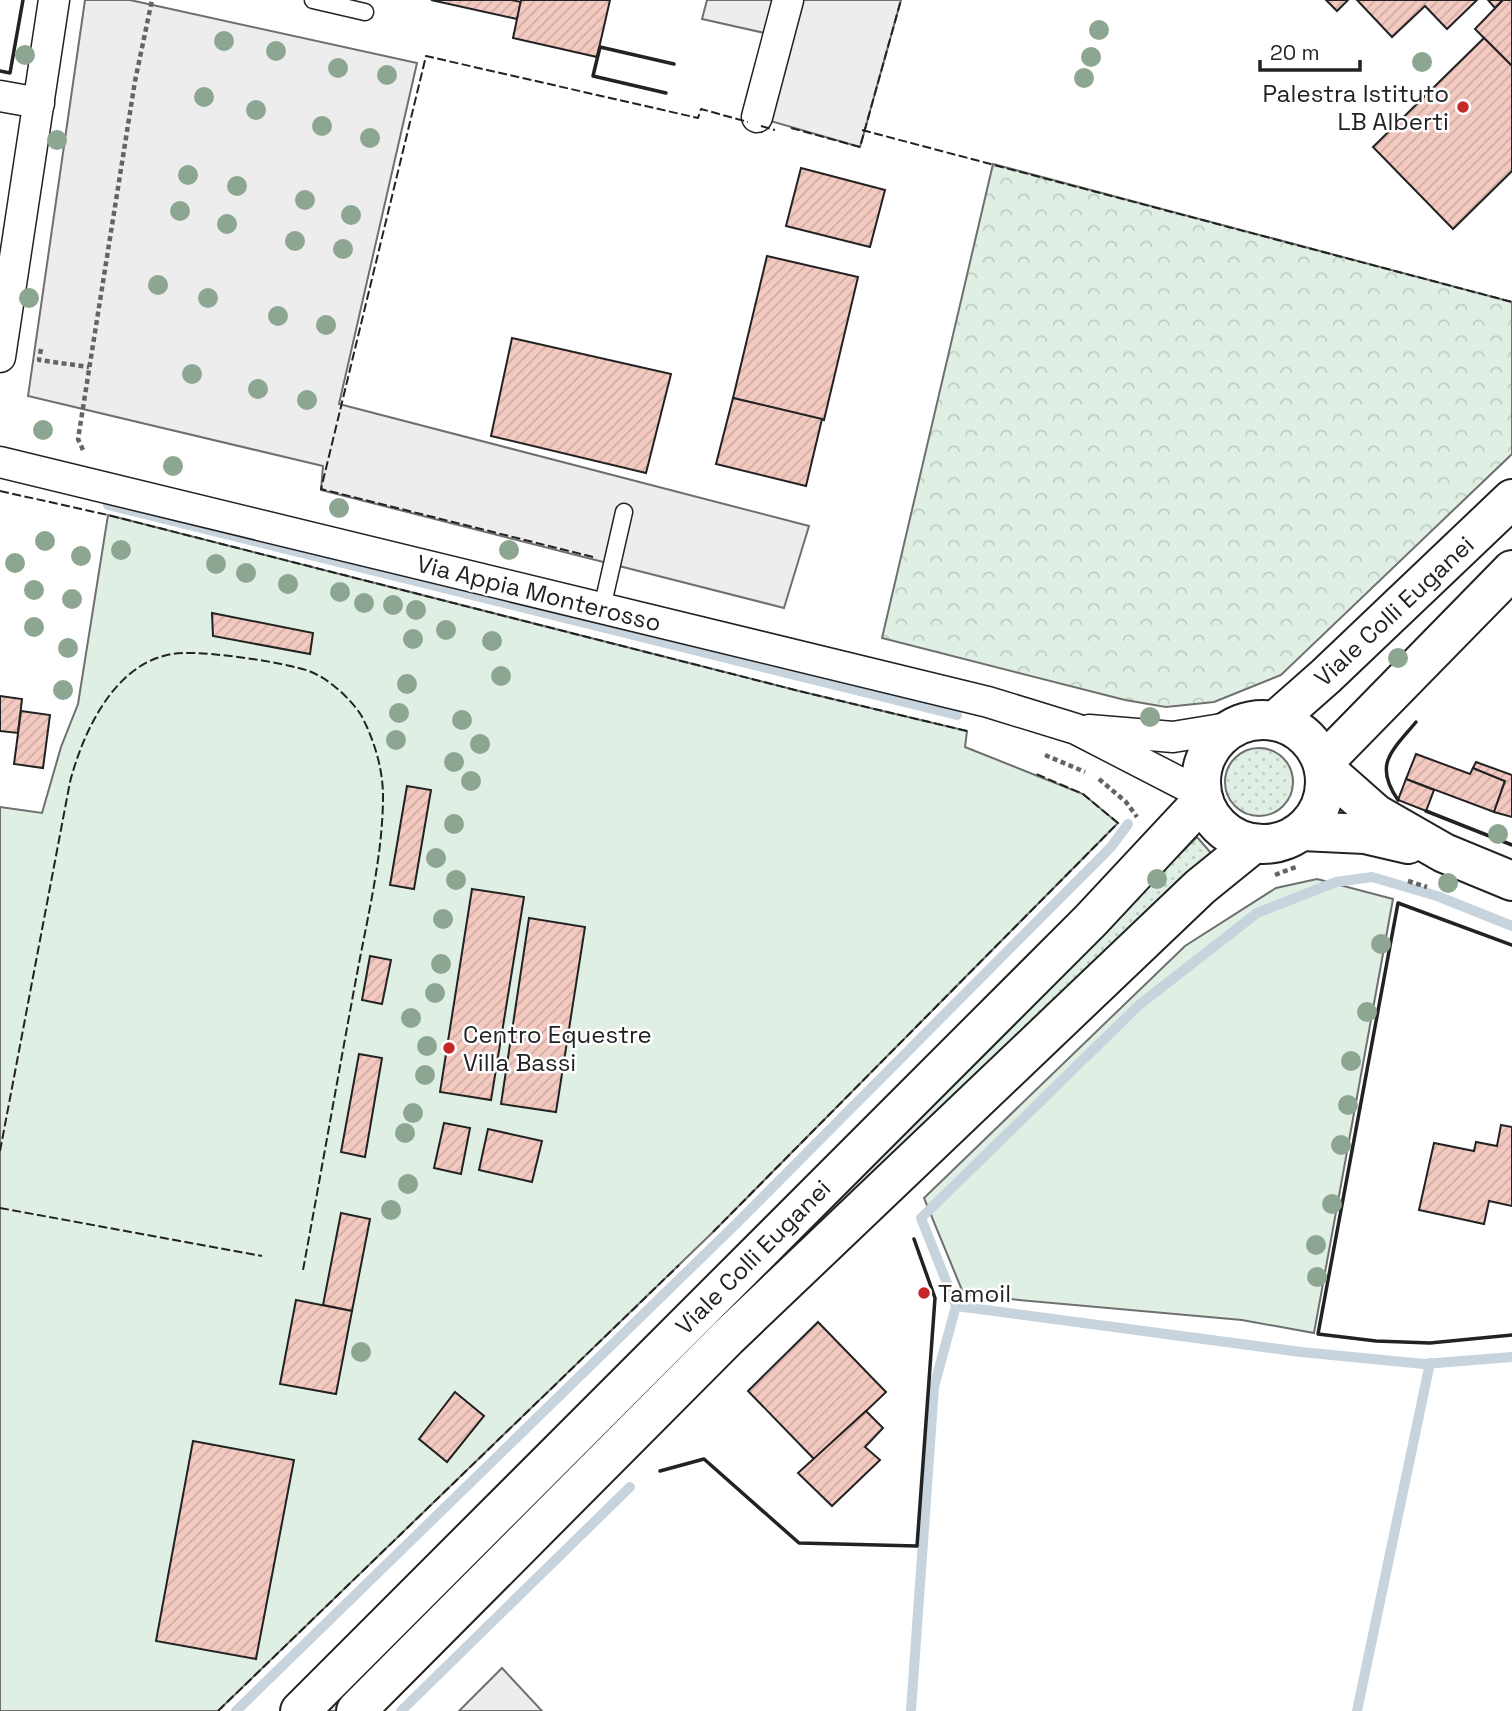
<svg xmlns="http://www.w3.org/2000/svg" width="1512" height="1711" font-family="'Space Grotesk',sans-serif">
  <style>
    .grass { fill: url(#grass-dots); stroke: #6f6f6f; stroke-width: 2 }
    .forest { fill: url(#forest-crowns); stroke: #6f6f6f; stroke-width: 2 }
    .garden { fill: #e0efe3; stroke: #6f6f6f; stroke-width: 2 }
    .parking { fill: #ededed; stroke: #6f6f6f; stroke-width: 2 }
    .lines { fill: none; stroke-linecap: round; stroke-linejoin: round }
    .stream { stroke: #c7d3dd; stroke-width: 10 }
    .building { fill: url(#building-hatch); stroke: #222; stroke-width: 2 }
    .service-casing { stroke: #222; stroke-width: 19 }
    .minor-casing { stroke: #222; stroke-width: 33 }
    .secondary-casing { stroke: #222; stroke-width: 42 }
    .path { stroke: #646464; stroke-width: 4.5; stroke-dasharray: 5 3.5; stroke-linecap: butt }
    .service { stroke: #fff; stroke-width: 16 }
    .minor { stroke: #fff; stroke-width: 30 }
    .secondary { stroke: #fff; stroke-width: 38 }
    .fence { stroke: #222; stroke-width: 2; stroke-dasharray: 9 3.5; stroke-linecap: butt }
    .wall { stroke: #222; stroke-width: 3.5 }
    .tree { fill: #8da692 }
    .poi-dot { fill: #c62828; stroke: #fff; stroke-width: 2.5 }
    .labels { text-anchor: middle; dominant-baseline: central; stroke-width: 5; stroke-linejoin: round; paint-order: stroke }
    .poi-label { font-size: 24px; fill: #222; stroke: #fff; text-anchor: start }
    .street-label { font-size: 24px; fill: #222; stroke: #fff }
  </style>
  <defs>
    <pattern id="grass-dots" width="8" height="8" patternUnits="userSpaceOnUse" patternTransform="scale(1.75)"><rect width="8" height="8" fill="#e0efe3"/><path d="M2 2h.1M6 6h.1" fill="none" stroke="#c0cdc2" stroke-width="1.8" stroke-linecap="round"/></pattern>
    <pattern id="forest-crowns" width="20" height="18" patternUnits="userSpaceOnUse" patternTransform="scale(1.75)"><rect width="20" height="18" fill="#e0efe3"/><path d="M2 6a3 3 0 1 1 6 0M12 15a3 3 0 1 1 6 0" fill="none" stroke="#c0cdc2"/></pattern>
    <pattern id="building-hatch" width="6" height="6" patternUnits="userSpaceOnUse" patternTransform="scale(1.75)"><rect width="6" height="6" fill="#f3c9c0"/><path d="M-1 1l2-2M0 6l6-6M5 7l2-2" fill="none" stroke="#d0aca5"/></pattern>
  </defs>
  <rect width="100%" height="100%" fill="#fff"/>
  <g class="grass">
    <circle cx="1259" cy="782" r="34"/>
    <polygon points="1197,837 1211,853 341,1711 313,1711"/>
  </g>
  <polygon class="forest" points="993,164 1512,302 1512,454 1281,675 1214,702 1166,707 1125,700 882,638"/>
  <g class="garden">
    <polygon points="108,515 799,691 967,731 965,747 1083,794 1118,823 713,1232 218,1711 0,1711 0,807 42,813 61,747 78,704"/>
    <polygon points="1317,879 1393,899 1314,1333 1242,1320 964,1295 924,1198 1185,946 1276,888"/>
  </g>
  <g class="parking">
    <polygon points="85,0 130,0 417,63 339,404 809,526 784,608 321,490 323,466 28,396"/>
    <polygon points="707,0 901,0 860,147 757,117 778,36 702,19"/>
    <polygon points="502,1668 542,1711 459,1711"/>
  </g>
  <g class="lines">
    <g class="stream">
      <polyline points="108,505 957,715"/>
      <polyline points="1512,926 1437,896 1372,877 1336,882 1257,913 1139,1005 921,1218 956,1306 1301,1352 1424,1364 1512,1357"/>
      <polyline points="236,1711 737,1223 1111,847 1128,824"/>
      <polyline points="401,1711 630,1487"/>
      <polyline points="911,1711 934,1387 956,1306"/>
      <polyline points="1357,1711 1430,1363"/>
    </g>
  </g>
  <g class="building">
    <polygon points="431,0 512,0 521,2 517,19"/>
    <polygon points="521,0 610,0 597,57 513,38"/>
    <polygon points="1326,0 1348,0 1337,11"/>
    <polygon points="1357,0 1477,0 1447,29 1425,6 1392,37"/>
    <polygon points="1488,0 1503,0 1495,8"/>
    <polygon points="1503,0 1512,0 1512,66 1475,29"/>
    <polygon points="1484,38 1512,66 1512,171 1453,229 1373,147"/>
    <polygon points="801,168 885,190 870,247 786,226"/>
    <polygon points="767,256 858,277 824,420 733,398"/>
    <polygon points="512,338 671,374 646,473 491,436"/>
    <polygon points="733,398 822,419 806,486 716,464"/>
    <polygon points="212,613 313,633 310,654 213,636"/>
    <polygon points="0,696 22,699 18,733 0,731"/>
    <polygon points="21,711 50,715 43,768 14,764"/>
    <polygon points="1416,754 1470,774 1473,768 1505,781 1494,812 1406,779"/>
    <polygon points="1476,762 1512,775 1512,817 1494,812 1505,781 1473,768"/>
    <polygon points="1406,779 1434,790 1426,811 1398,800"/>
    <polygon points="407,786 431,790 414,889 390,885"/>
    <polygon points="472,889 524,897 491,1100 440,1092"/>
    <polygon points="529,918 585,927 556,1112 501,1104"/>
    <polygon points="370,956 391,960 382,1004 362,1000"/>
    <polygon points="359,1054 382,1058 365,1157 341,1152"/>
    <polygon points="444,1123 470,1128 461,1174 434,1168"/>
    <polygon points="1501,1125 1512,1127 1512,1206 1489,1201 1484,1224 1419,1210 1434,1143 1474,1151 1476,1142 1497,1146"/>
    <polygon points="488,1129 542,1141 532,1182 479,1170"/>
    <polygon points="341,1213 370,1219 352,1311 323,1305"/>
    <polygon points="296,1300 352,1311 336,1394 280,1384"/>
    <polygon points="818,1322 886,1392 815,1460 748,1391"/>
    <polygon points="455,1392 484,1416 447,1462 419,1439"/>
    <polygon points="866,1411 883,1428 865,1447 880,1460 832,1506 798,1473"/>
    <polygon points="193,1441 294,1460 256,1659 156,1641"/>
  </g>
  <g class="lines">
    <defs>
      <g id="service">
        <polyline points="313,0 365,12"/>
        <polyline points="602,608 624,512"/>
      </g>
      <g id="minor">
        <polyline points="0,96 39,103"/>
        <polyline points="757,117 788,0"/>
        <polyline points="0,357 54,0"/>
        <polyline points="0,462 988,702 1076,729 1202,794"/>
        <polyline points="1089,730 1173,737 1234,727"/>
      </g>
      <g id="secondary">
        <circle cx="1263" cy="782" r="62"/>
        <polyline points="1275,721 1326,676 1512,499"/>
        <polyline points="1323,763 1512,570"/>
        <polyline points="1324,768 1376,814 1444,853 1512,881"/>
        <polyline points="1302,831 1365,834 1408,844"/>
        <polyline points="300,1711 1091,920 1203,800"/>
        <polyline points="356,1711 728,1337 1200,887 1253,844"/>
      </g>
    </defs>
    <use href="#service" class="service-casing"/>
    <use href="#minor" class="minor-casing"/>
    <use href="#secondary" class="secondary-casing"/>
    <g class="path">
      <polyline points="41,349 39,360 89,367"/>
      <polyline points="83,450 78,439 135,81 152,0"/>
      <polyline points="1045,755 1085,772"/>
      <polyline points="1099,779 1126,802 1137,817"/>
      <polyline points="1275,875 1296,867"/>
      <polyline points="1408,881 1427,887"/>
    </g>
    <use href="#service" class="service"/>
    <use href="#minor" class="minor"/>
    <use href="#secondary" class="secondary"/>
    <g class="fence">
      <polyline points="761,126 775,130"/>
      <polyline points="791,128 860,147 901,0"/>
      <polyline points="862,130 1512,302"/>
      <polyline points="0,491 108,515 799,691 967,731"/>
      <polyline points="593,557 321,489 426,56 698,118 701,109 748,122"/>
      <path d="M0 1151 70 782C84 728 119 654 184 653 212 652 283 662 309 671 328 678 350 698 361 715 374 739 383 769 383 796 383 856 367 919 356 979 338 1076 321 1173 303 1270"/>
      <polyline points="0,1208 262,1256"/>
      <polyline points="713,1232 1118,823 1083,794 1034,773"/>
      <polyline points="218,1711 679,1265"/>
    </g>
    <g class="wall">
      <polyline points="0,71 10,73 23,0"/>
      <polyline points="666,93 593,76 600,47 674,64"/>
      <path d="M1398 800C1373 764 1392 751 1416 722"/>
      <polyline points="1426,811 1512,845"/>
      <polyline points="1512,945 1398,903 1318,1334 1376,1341 1430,1343 1512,1335"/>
      <polyline points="660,1471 704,1459 799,1543 917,1546 935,1298 914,1239"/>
    </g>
  </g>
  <g class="tree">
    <circle cx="1099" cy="30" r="10"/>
    <circle cx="224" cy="41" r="10"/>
    <circle cx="276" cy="51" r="10"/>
    <circle cx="25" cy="55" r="10"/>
    <circle cx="1091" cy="57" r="10"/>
    <circle cx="1422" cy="62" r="10"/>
    <circle cx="338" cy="68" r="10"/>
    <circle cx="387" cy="75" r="10"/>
    <circle cx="1084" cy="78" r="10"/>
    <circle cx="204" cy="97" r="10"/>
    <circle cx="256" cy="110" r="10"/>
    <circle cx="322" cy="126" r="10"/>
    <circle cx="370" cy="138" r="10"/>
    <circle cx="57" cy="140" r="10"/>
    <circle cx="188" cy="175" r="10"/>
    <circle cx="237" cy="186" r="10"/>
    <circle cx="305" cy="200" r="10"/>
    <circle cx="180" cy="211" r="10"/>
    <circle cx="351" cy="215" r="10"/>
    <circle cx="227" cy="224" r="10"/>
    <circle cx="295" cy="241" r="10"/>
    <circle cx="343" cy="249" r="10"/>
    <circle cx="158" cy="285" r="10"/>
    <circle cx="29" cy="298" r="10"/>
    <circle cx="208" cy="298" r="10"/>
    <circle cx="278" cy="316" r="10"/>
    <circle cx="326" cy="325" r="10"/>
    <circle cx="192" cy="374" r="10"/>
    <circle cx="258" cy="389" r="10"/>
    <circle cx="307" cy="400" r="10"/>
    <circle cx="43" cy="430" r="10"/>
    <circle cx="173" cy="466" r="10"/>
    <circle cx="339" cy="508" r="10"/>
    <circle cx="45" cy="541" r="10"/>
    <circle cx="121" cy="550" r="10"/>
    <circle cx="509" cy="550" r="10"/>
    <circle cx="81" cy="556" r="10"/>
    <circle cx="15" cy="563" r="10"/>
    <circle cx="216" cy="564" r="10"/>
    <circle cx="246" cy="573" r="10"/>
    <circle cx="288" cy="584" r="10"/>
    <circle cx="34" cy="590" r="10"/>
    <circle cx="340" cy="592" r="10"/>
    <circle cx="72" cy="599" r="10"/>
    <circle cx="364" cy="603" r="10"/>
    <circle cx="393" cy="605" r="10"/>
    <circle cx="416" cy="610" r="10"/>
    <circle cx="34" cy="627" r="10"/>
    <circle cx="446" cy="630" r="10"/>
    <circle cx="413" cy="639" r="10"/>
    <circle cx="492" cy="641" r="10"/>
    <circle cx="68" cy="648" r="10"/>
    <circle cx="1398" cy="658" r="10"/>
    <circle cx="501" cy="676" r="10"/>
    <circle cx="407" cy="684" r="10"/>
    <circle cx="63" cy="690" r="10"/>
    <circle cx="399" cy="713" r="10"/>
    <circle cx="1150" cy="717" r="10"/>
    <circle cx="462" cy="720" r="10"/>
    <circle cx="396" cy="740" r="10"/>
    <circle cx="480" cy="744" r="10"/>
    <circle cx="454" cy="762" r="10"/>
    <circle cx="471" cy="781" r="10"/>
    <circle cx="454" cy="824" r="10"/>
    <circle cx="1498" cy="834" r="10"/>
    <circle cx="436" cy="858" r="10"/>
    <circle cx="1157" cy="879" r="10"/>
    <circle cx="456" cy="880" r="10"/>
    <circle cx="1448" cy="883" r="10"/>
    <circle cx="443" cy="919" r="10"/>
    <circle cx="1381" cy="944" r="10"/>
    <circle cx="441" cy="964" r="10"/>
    <circle cx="435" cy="993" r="10"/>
    <circle cx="1367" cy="1012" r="10"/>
    <circle cx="411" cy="1018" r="10"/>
    <circle cx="427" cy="1046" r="10"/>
    <circle cx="1351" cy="1061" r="10"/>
    <circle cx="425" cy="1075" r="10"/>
    <circle cx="1348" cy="1105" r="10"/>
    <circle cx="413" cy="1113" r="10"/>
    <circle cx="405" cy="1133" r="10"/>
    <circle cx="1341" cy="1145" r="10"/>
    <circle cx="408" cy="1184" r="10"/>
    <circle cx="1332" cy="1204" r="10"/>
    <circle cx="391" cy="1210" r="10"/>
    <circle cx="1316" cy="1245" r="10"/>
    <circle cx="1317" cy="1277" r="10"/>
    <circle cx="361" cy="1352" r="10"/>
  </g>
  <g class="poi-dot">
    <circle cx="1463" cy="107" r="7"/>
    <circle cx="449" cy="1048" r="7"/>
    <circle cx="924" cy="1293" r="7"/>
  </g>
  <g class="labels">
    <g class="poi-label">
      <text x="1449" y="93" text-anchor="end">Palestra Istituto<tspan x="1449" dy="28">LB Alberti</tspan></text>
      <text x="463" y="1034">Centro Equestre<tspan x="463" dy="28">Villa Bassi</tspan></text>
      <text x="938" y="1293">Tamoil</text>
    </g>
    <g class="street-label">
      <text transform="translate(539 593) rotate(14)">Via Appia Monterosso</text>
      <text transform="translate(1394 611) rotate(-43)">Viale Colli Euganei</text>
      <text transform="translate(753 1257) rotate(-45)">Viale Colli Euganei</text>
    </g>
  </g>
  <path d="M1260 60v10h100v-10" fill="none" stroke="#222222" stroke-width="3.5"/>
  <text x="1270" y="60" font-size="21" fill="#222222" stroke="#ffffff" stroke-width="5" paint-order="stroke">20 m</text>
</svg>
